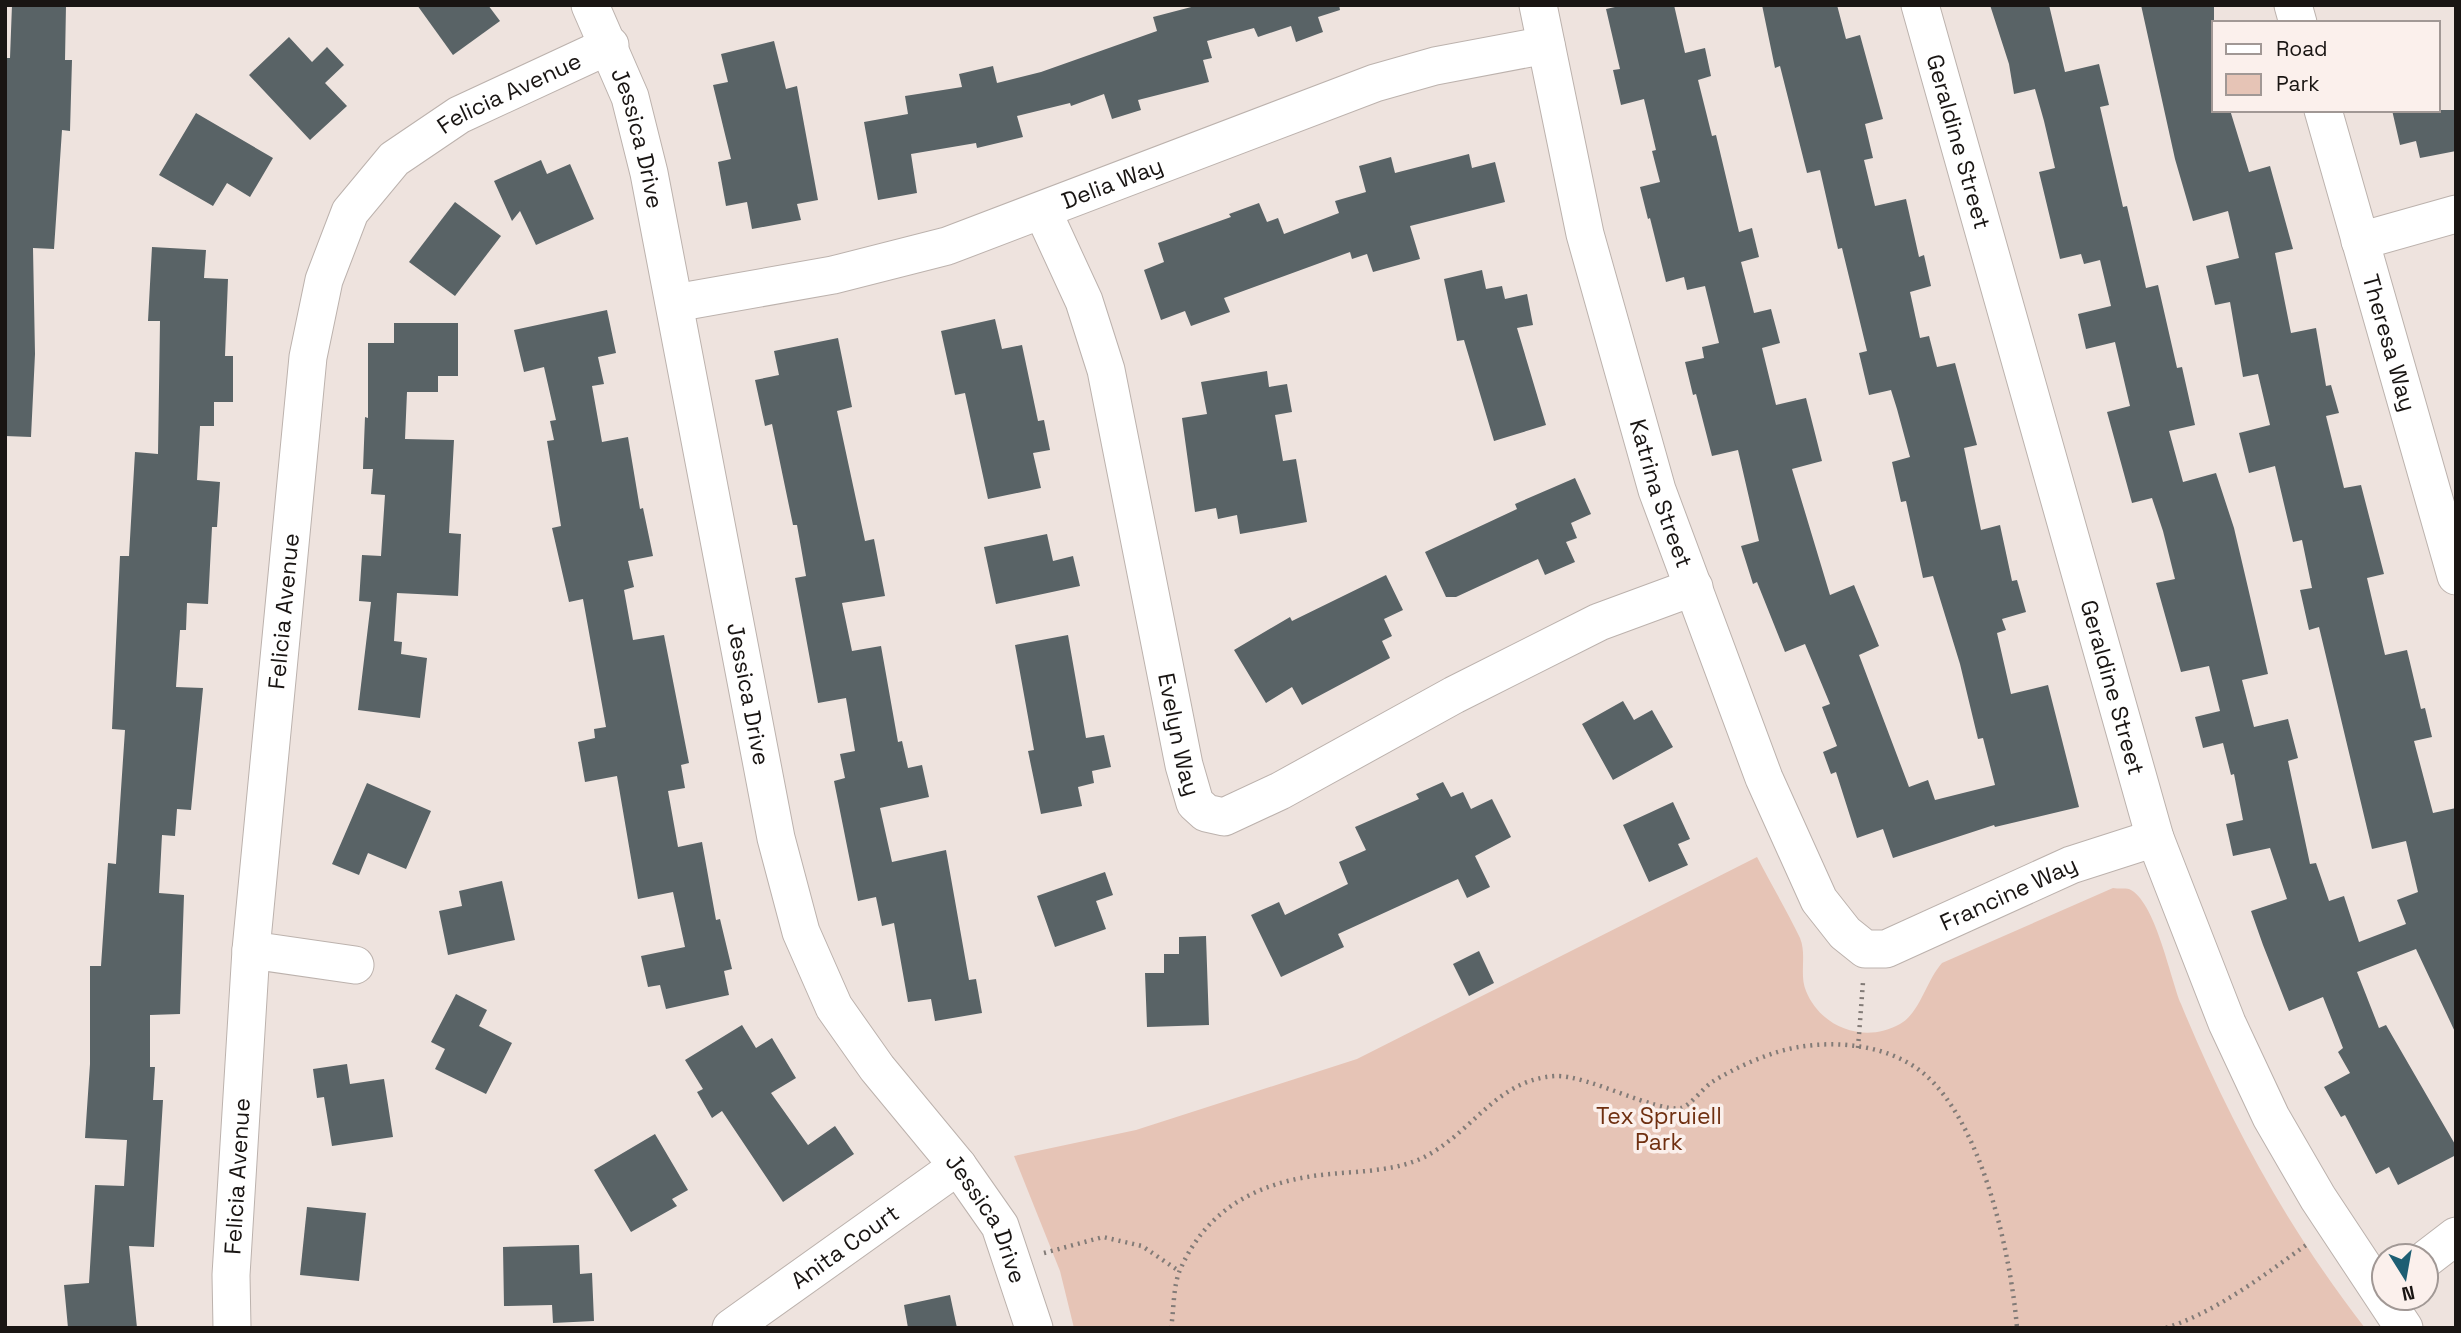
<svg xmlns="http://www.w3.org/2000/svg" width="2461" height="1333" font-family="'Space Grotesk',sans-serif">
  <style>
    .green { fill: #e6c4b6 }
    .building { fill: #596366 }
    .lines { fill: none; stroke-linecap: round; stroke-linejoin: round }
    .minor-casing { stroke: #bcb2ad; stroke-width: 39 }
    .path { stroke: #827b77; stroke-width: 4.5; stroke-dasharray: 2 5; stroke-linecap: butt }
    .minor { stroke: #fff; stroke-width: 37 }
    .labels { text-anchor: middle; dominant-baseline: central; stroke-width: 7; stroke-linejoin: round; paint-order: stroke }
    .street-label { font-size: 23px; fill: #191513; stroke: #fbf0ec }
    .park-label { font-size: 23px; fill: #6f2f10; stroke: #fbf0ec }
  </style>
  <rect width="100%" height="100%" fill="#eee3de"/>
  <path class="green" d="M1757 857C1771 884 1787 911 1800 938 1807 955 1799 974 1806 991 1821 1028 1865 1044 1900 1024 1920 1013 1926 981 1942 963L2113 888C2118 889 2125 888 2129 889 2155 900 2170 977 2181 1004 2228 1119 2288 1229 2365 1328H1074L1060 1271 1014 1156 1136 1130 1357 1059Z"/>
  <g class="building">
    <polygon points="12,5 66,5 65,60 72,60 70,131 62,130 54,249 33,248 35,354 31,437 5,436 5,80 7,58 10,58"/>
    <polygon points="417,5 488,5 500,21 453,55"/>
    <polygon points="1199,5 1339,5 1340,10 1318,17 1323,32 1296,42 1291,26 1258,37 1254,28 1207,41 1212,58 1203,60 1209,82 1138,100 1141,110 1112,119 1104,94 1071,106 1070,103 1017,116 1023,137 977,148 976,143 911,154 917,193 878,200 864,122 908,114 905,96 962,87 959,74 993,66 997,83 1041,72 1157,31 1153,17"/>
    <polygon points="1624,5 1674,5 1685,53 1705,48 1711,76 1698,80 1712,136 1716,135 1739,232 1752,228 1759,257 1741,262 1754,313 1771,309 1780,343 1762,348 1776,405 1806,398 1822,461 1792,469 1830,595 1854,585 1879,646 1859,655 1909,787 1928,780 1935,800 1995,785 1983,738 1978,739 1960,664 1933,576 1923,578 1906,501 1901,502 1892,462 1910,457 1897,409 1891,390 1869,395 1859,353 1867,351 1842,248 1838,249 1820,170 1807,173 1780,66 1775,68 1762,5 1837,5 1846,39 1860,35 1883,119 1865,124 1873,158 1864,160 1875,206 1906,199 1919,257 1924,255 1931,286 1910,292 1920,338 1929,336 1937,367 1955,363 1977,445 1964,448 1981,530 2000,525 2012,581 2017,580 2026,612 2002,619 2006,630 1997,633 2011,694 2048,685 2079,807 1995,827 1994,825 1893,858 1883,829 1857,838 1836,772 1831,774 1823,752 1837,746 1822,707 1830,704 1805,644 1785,652 1757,582 1753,584 1741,546 1759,541 1738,450 1712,456 1696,394 1693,395 1685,362 1704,358 1702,347 1719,343 1705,286 1687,290 1684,277 1666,282 1650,218 1648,219 1640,187 1660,182 1652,151 1656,150 1644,99 1621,105 1613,70 1620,69 1606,9"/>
    <polygon points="1990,5 2049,5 2065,72 2099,64 2109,105 2100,107 2123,207 2127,206 2146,288 2158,285 2177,368 2182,367 2195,425 2169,431 2183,482 2216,473 2234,528 2249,592 2268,674 2242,680 2254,727 2288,719 2298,758 2288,761 2310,864 2316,863 2329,901 2344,896 2359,942 2406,924 2397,900 2418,892 2406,841 2372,849 2319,627 2309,630 2300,590 2312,588 2302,540 2293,542 2275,466 2249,473 2239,433 2270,425 2258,374 2243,377 2230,302 2215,305 2206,266 2239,258 2228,211 2193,221 2175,159 2141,5 2214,5 2214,110 2230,110 2249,172 2270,166 2293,249 2275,253 2291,333 2316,328 2326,386 2331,385 2339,413 2326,416 2344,488 2361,485 2384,574 2367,578 2385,655 2407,650 2421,709 2425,708 2432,737 2414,741 2433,813 2456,808 2456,1034 2416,949 2357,972 2379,1028 2386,1025 2456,1146 2456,1155 2398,1185 2389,1167 2376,1174 2345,1115 2341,1117 2324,1087 2350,1073 2338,1052 2343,1048 2323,997 2289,1011 2263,945 2251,911 2287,899 2270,848 2233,856 2226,824 2243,820 2234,774 2231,775 2223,743 2203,748 2195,717 2220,711 2209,666 2181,672 2156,583 2175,579 2163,531 2152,498 2132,503 2107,412 2130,406 2115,342 2086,349 2078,314 2111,306 2100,260 2084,264 2081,254 2060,259 2039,172 2055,168 2044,121 2035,89 2014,94 2009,64"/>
    <polygon points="289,37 312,62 327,47 344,65 325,83 347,106 310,140 249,75"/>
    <polygon points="774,41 786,89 797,86 818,200 797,204 801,220 752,229 747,202 726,206 718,162 731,159 713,85 728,82 721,54"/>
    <polygon points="2392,110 2456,110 2456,151 2420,158 2416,141 2400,145"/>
    <polygon points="196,113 273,158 250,197 227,183 213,206 159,175"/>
    <polygon points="1469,154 1472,168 1495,162 1505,202 1410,226 1420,259 1373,272 1367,254 1352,259 1350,252 1224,298 1230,312 1191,326 1185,311 1161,320 1144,270 1164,262 1158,243 1231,217 1229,214 1259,203 1267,222 1278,218 1284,234 1339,213 1335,201 1366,192 1359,166 1391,157 1395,173"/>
    <polygon points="541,160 547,174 570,164 594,219 536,245 520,211 512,221 494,181"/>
    <polygon points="455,202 501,236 455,296 409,262"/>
    <polygon points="152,247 206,250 204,278 228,279 225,356 233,356 233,402 214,402 214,426 200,426 197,480 220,482 217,527 212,527 208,604 187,603 186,630 180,630 176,687 203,688 191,810 177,809 175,836 162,835 159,893 184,895 180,1014 150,1015 150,1067 155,1067 153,1100 163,1100 154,1247 129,1246 137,1328 68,1328 64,1285 89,1283 95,1185 124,1186 127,1140 85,1138 90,1064 90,966 101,966 108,863 116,864 125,730 112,729 120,556 129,556 135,452 158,454 160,321 148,321"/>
    <polygon points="1482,270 1486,289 1502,286 1505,299 1527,294 1533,325 1517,328 1546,425 1494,441 1464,340 1457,341 1444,279"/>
    <polygon points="607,310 616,353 598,357 604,384 592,386 602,442 628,437 640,509 643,508 653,556 628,561 634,587 624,590 633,640 664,635 689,763 681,765 685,788 668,791 678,847 702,842 716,920 720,919 732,969 724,971 729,995 666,1009 660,985 648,987 641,956 685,947 673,892 638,899 617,776 585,782 578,742 595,738 594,729 606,727 583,599 569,602 552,528 561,526 547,441 554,440 550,421 556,420 544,367 524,372 514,330"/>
    <polygon points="995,319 1002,349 1022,345 1038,421 1044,420 1050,450 1033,453 1041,488 988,499 965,393 955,395 941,331"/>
    <polygon points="394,323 458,323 458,376 438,376 438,392 407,392 405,439 454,440 449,533 461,534 458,596 397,593 394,641 402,642 401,654 427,658 420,718 358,710 371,602 359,601 362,555 381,556 385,495 371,494 373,469 363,469 365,417 368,418 368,343 394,343"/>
    <polygon points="838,338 852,407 837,411 865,541 874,539 885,596 842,603 852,651 881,646 898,742 902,741 908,768 922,765 929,797 880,808 892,862 946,850 969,980 976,979 982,1013 935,1021 931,999 908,1002 894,923 882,926 876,897 858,901 834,781 845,778 840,754 855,751 846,698 818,703 795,578 806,576 797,525 793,525 772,424 765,426 755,380 779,375 774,351"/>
    <polygon points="1267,371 1269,387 1287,384 1292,412 1275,415 1283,461 1296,459 1307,522 1240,534 1237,515 1218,519 1216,508 1195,512 1182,418 1207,414 1201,382"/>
    <polygon points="1575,478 1591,514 1571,523 1577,538 1566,542 1575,562 1545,575 1538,559 1456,597 1446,597 1425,552 1517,509 1515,504"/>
    <polygon points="1047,534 1053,561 1073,556 1080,586 996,604 984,547"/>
    <polygon points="1386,575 1403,610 1384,619 1392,636 1382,641 1390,658 1302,705 1292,687 1266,703 1234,650 1290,617 1292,621"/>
    <polygon points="1068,635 1086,738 1104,735 1111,767 1092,771 1094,783 1078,787 1082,806 1041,814 1028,751 1034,750 1015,645"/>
    <polygon points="1623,701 1634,720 1652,710 1673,747 1613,780 1582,724"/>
    <polygon points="1443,782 1451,797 1463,792 1471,809 1492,799 1511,837 1475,856 1490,887 1467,898 1458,879 1338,934 1344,947 1281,977 1251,915 1279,902 1285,915 1348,884 1339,862 1366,850 1355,827 1419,799 1416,794"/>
    <polygon points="367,783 431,811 406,869 368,853 359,875 332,864"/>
    <polygon points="1673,802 1690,839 1678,844 1688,865 1649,882 1623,825"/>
    <polygon points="1105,872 1113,895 1096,901 1106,929 1055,947 1037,896"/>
    <polygon points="502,881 515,940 448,955 439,911 462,906 459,891"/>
    <polygon points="1206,936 1209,1025 1147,1027 1145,973 1164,973 1164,954 1179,954 1179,937"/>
    <polygon points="1479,951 1494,983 1469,996 1453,964"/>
    <polygon points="456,994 487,1010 479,1026 512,1043 486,1094 435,1069 445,1049 431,1042"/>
    <polygon points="742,1025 756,1048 772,1038 796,1078 771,1093 808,1145 835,1126 854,1154 783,1202 722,1111 712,1118 697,1092 703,1089 685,1060"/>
    <polygon points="347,1064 350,1084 384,1079 393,1137 332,1146 324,1097 317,1098 313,1069"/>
    <polygon points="655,1134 688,1190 672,1199 677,1206 631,1232 594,1170"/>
    <polygon points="307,1207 366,1213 359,1281 300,1275"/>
    <polygon points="579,1245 580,1274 592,1273 594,1321 553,1323 552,1305 504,1306 503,1247"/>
    <polygon points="950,1295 957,1328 908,1328 904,1305"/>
  </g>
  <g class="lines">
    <defs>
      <g id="minor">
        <path id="s1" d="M590 5 630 97 649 173 776 838 801 932 834 1007 877 1068 958 1166 1000 1226 1034 1328"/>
        <path id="s2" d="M1538 5 1585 234 1657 490 1764 778 1819 900 1845 933 1865 949H1886L2071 865 2155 838"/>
        <path id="s3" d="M1920 5 2155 838 2227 1023 2271 1117 2318 1198 2404 1328"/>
        <polyline points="2293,5 2298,23"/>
        <path id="s4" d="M2323 110 2456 576"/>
        <path id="s5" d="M1043 212 1084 301 1106 370 1184 765 1195 803 1206 813 1224 817 1280 791 1454 695 1599 622 1694 587"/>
        <polyline points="2360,241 2456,214"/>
        <path id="s6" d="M675 303 833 275 947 246 1375 83 1435 66 1546 45"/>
        <polyline points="251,950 355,965"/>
        <polyline points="2426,1259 2456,1236"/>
        <path id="s7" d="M232 1328 231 1275 251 950 308 357 324 280 350 212 394 159 459 115 610 45"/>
        <path id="s8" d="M731 1328 958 1166"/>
      </g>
    </defs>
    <use href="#minor" class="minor-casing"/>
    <g class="path">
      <polyline points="1858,1048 1863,982"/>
      <polyline points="1044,1253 1103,1237 1142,1246 1179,1271"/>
      <path d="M1171 1328C1174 1310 1173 1286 1180 1270 1208 1205 1264 1180 1330 1174 1362 1171 1400 1171 1428 1155 1475 1129 1498 1079 1556 1076 1588 1075 1657 1113 1681 1108 1691 1105 1702 1089 1712 1082 1736 1067 1772 1051 1799 1047 1840 1040 1890 1046 1923 1073 1982 1121 2011 1255 2017 1328"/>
      <path d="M2166 1328C2218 1311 2264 1275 2309 1243"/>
    </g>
    <use href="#minor" class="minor"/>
  </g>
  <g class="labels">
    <g class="street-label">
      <text stroke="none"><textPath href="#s7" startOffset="1328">Felicia Avenue</textPath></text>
      <text stroke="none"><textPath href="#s1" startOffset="142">Jessica Drive</textPath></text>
      <text stroke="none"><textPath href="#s3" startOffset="142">Geraldine Street</textPath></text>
      <text stroke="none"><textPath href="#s6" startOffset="455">Delia Way</textPath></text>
      <text stroke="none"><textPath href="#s4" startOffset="242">Theresa Way</textPath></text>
      <text stroke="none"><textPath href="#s2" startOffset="504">Katrina Street</textPath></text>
      <text stroke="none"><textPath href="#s7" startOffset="719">Felicia Avenue</textPath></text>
      <text stroke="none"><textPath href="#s3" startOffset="709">Geraldine Street</textPath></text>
      <text stroke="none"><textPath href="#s1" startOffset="709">Jessica Drive</textPath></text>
      <text stroke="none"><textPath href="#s5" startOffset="542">Evelyn Way</textPath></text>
      <text stroke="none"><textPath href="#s2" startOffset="1164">Francine Way</textPath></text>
      <text stroke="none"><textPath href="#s7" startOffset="152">Felicia Avenue</textPath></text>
      <text stroke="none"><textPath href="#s1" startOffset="1297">Jessica Drive</textPath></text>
      <text stroke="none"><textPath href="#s8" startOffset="140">Anita Court</textPath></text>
    </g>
    <g class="park-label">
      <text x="1659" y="1116">Tex Spruiell<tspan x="1659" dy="26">Park</tspan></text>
    </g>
  </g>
  <rect width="2461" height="1333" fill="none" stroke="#191513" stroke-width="14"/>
  <rect x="2212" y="21" width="228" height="91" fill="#fbf0ec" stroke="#a19895" stroke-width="2"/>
  <rect x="2226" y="44" width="35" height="10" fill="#ffffff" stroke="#a19895" stroke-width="2"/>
  <text x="2276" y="56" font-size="21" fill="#191513">Road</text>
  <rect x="2226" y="74" width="35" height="21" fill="#e6c4b6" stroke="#a19895" stroke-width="2"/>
  <text x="2276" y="91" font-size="21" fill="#191513">Park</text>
  <g transform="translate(2405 1277) rotate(169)"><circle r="33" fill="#fbf0ec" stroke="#a19895" stroke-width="2"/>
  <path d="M0-5L12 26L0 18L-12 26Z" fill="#1d5e73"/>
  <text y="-10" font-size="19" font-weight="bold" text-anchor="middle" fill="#191513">N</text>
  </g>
</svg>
